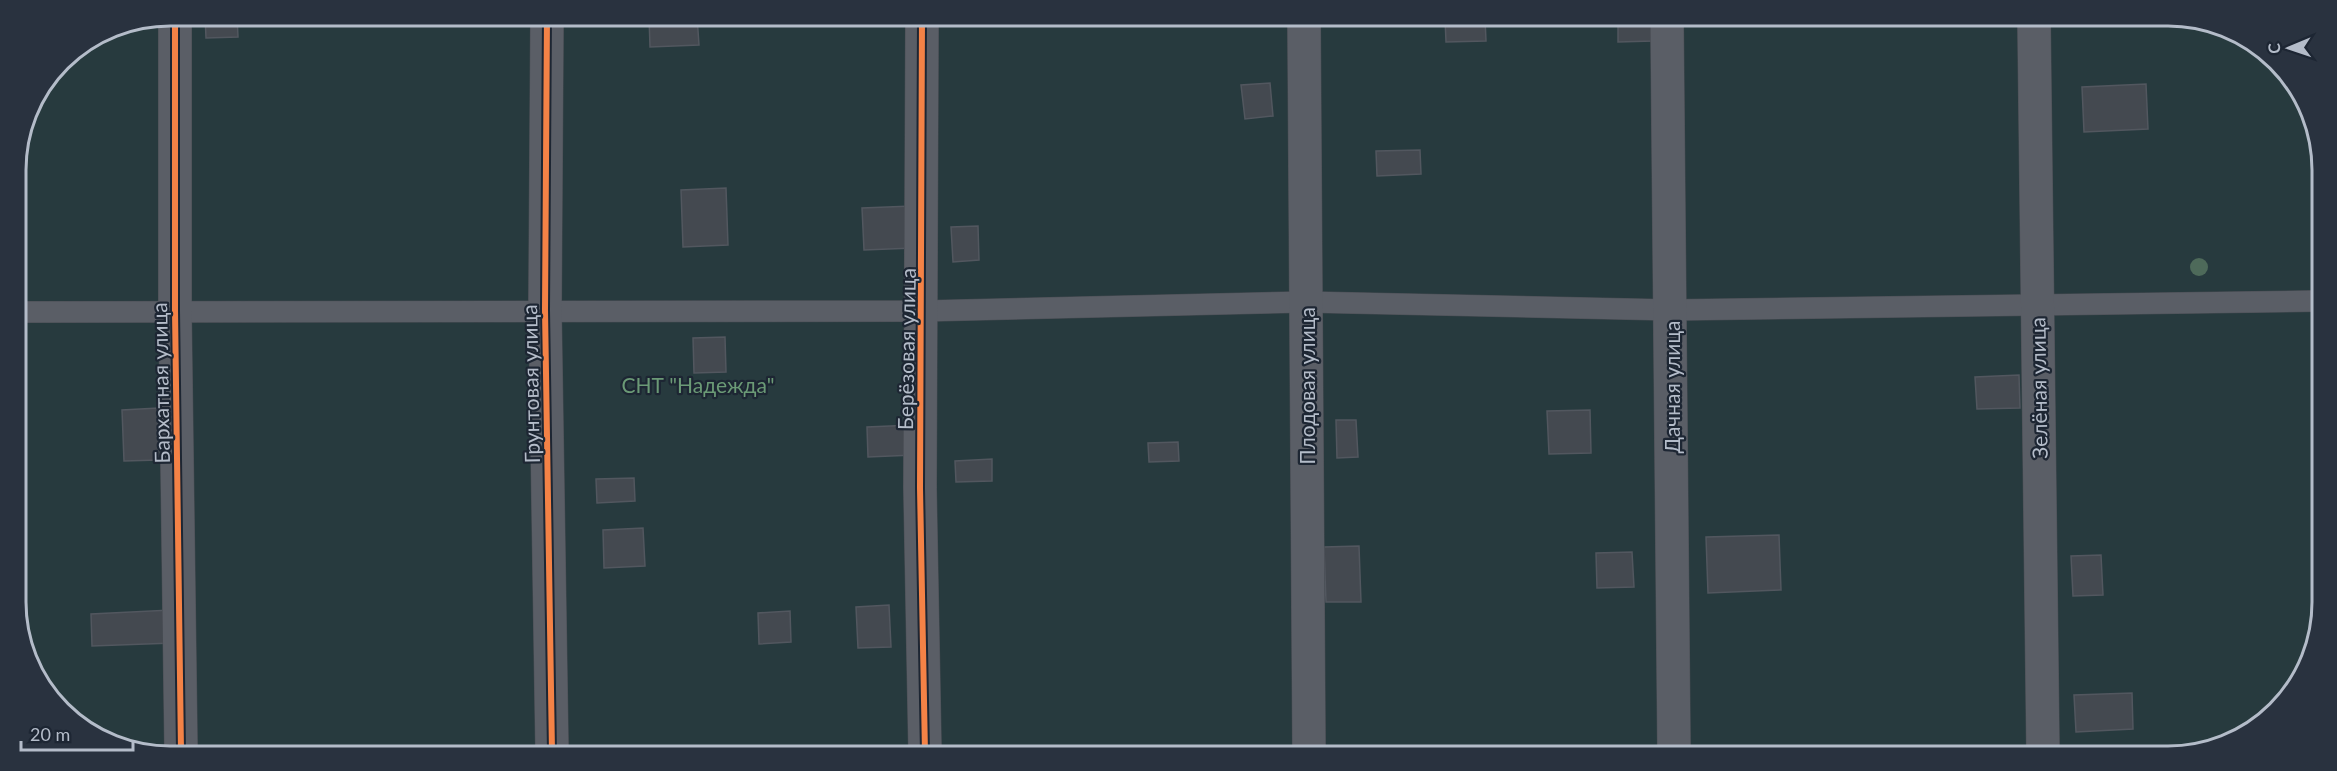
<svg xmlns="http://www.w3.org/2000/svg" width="2337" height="771" font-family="Lato,sans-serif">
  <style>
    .green { fill: #273a3e }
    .building { fill: #444950; stroke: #52575f; stroke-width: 1.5 }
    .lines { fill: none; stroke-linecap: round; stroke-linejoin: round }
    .service-casing { stroke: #484c53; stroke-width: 22 }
    .minor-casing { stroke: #484c53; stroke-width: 34 }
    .service { stroke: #5a5e66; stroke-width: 21 }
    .minor { stroke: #5a5e66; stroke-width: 33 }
    .cycleway-casing { stroke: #1d2633; stroke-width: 10 }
    .cycleway { stroke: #f48246; stroke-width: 6 }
    .tree { fill: #4e6a5a }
    .labels { text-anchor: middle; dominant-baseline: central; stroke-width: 4.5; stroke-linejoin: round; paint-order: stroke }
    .street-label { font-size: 21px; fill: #b4bcc9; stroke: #1d2633 }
    .park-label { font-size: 21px; fill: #6b9a76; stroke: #1d2633 }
    .rim { fill: none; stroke: #b4bcc9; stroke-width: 3 }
  </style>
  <rect width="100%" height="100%" fill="#2a3038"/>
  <polygon class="green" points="170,15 2208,20 2283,67 2319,140 2317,642 2296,688 2262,724 2177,756 129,751 54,704 18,631 15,160 31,101 60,60 111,27"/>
  <g class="building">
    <polygon points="205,15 237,15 238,37 206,38"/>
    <polygon points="649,16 697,16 699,45 650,47"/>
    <polygon points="1445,18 1485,18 1486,41 1446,42"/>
    <polygon points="1618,19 1652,19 1653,41 1618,42"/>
    <polygon points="1270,83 1273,116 1245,119 1241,85"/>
    <polygon points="2146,84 2148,129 2084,132 2082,87"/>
    <polygon points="1420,150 1421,174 1377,176 1376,151"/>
    <polygon points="726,188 728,245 683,247 681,190"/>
    <polygon points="912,206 914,248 864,250 862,208"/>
    <polygon points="978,226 979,260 953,262 951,227"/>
    <polygon points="725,337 726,372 694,373 693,338"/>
    <polygon points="2019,375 2020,408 1977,409 1975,377"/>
    <polygon points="158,408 159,460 124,461 122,410"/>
    <polygon points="1590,410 1591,453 1549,454 1547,411"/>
    <polygon points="1336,420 1356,420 1358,457 1337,458"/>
    <polygon points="913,425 914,455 868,457 867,427"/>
    <polygon points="1178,442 1179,461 1149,462 1148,443"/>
    <polygon points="992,459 992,481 956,482 955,461"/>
    <polygon points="634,478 635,501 597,503 596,479"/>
    <polygon points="643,528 645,566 604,568 603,530"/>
    <polygon points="1779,535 1781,590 1708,593 1706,537"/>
    <polygon points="1359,546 1361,602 1326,602 1324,547"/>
    <polygon points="1632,552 1634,587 1597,588 1596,553"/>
    <polygon points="2101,555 2103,595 2073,596 2071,556"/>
    <polygon points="889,605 891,647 858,648 856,607"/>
    <polygon points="171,610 173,643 92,646 91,614"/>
    <polygon points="790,611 791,642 759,644 758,613"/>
    <polygon points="2132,693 2133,729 2076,732 2074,695"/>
  </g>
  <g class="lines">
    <defs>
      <polyline id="service" points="16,312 923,311 1306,302 1671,310 2318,301"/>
      <g id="minor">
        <polyline points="175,15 175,311 181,751"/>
        <polyline points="547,16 545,310 552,752"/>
        <polyline points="922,17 920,488 925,753"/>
        <polyline points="1304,18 1309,754"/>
        <polyline points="1667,19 1674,754"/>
        <polyline points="2034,20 2043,755"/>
      </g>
    </defs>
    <use href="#service" class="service-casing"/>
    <use href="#minor" class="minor-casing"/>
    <use href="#service" class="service"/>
    <use href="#minor" class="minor"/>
    <defs>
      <g id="cycleway">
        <polyline points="175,15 175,311 181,751"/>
        <polyline points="547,16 545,310 552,752"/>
        <polyline points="922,17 920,488 925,753"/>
      </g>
    </defs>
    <use href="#cycleway" class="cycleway-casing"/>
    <use href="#cycleway" class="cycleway"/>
  </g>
  <circle class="tree" cx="2199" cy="267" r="9"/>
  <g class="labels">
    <g class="street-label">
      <text transform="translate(906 349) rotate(-89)">Берёзовая улица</text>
      <text transform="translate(160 383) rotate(-91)">Бархатная улица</text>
      <text transform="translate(530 384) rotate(-91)">Грунтовая улица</text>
      <text transform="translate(1306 386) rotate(-90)">Плодовая улица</text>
      <text transform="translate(1671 387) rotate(-90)">Дачная улица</text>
      <text transform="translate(2038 388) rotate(-91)">Зелёная улица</text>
    </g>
    <g class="park-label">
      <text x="698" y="384">СНТ "Надежда"</text>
    </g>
  </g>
  <path d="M0 0H2337V771H0ZM170 26H2168A144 144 0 0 1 2312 170V602A144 144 0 0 1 2168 746H170A144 144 0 0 1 26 602V170A144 144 0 0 1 170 26Z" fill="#29323f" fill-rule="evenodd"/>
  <path class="rim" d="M170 26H2168A144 144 0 0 1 2312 170V602A144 144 0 0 1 2168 746H170A144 144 0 0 1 26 602V170A144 144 0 0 1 170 26Z"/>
  <g transform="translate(2289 48) rotate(268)" stroke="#1d2633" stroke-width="4.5" paint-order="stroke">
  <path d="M0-4.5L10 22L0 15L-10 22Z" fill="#b4bcc9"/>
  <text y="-9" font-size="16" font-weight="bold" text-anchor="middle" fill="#b4bcc9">С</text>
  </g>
  <path d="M21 741v9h112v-9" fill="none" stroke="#b4bcc9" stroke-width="3"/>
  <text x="30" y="741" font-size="18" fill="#b4bcc9" stroke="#1d2633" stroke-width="4.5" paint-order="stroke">20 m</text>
</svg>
